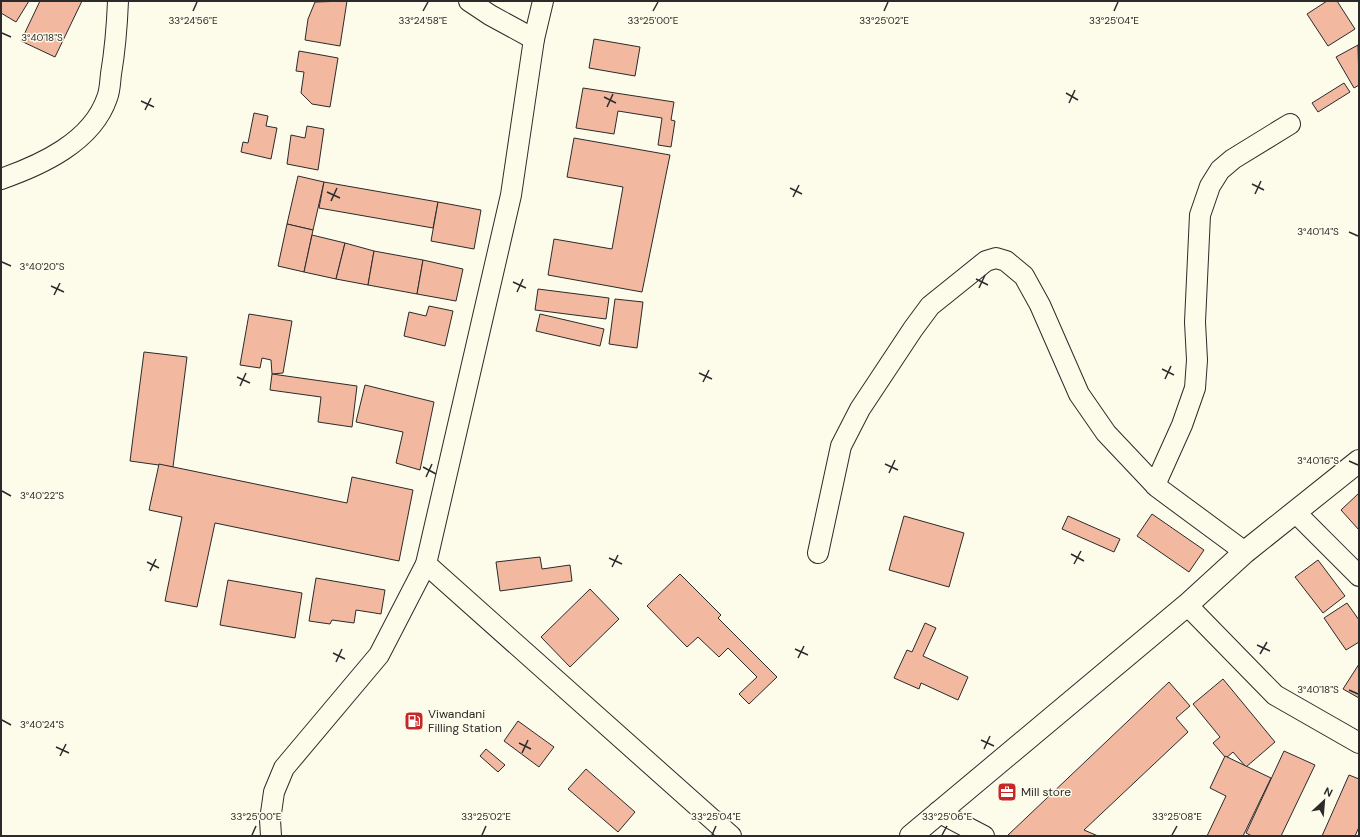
<svg xmlns="http://www.w3.org/2000/svg" width="1360" height="837" font-family="'DM Sans',sans-serif">
  <style>
    .building { fill: #f2b8a0; stroke: #2b2b2b }
    .lines { fill: none; stroke-linecap: round; stroke-linejoin: round }
    .street-casing { stroke: #2b2b2b; stroke-width: 22 }
    .secondary-casing { stroke: #2b2b2b; stroke-width: 24 }
    .street { stroke: #fdfbea; stroke-width: 20 }
    .secondary { stroke: #fdfbea; stroke-width: 22 }
    .ticks { fill: none; stroke: #2b2b2b; stroke-width: 1.5 }
    .labels { text-anchor: middle; dominant-baseline: central; stroke-width: 3; stroke-linejoin: round; paint-order: stroke }
    .poi-label { font-size: 12px; fill: #2b2b2b; stroke: #fdfbea; text-anchor: start }
    .ticks-label { font-size: 10px; text-anchor: middle; fill: #2b2b2b; stroke: #fdfbea; stroke-width: 3; stroke-linejoin: round; paint-order: stroke }
  </style>
  <rect width="100%" height="100%" fill="#fdfbea"/>
  <g class="building">
    <polygon points="1,1 29,1 16,22 1,13"/>
    <polygon points="40,1 82,1 55,57 21,41"/>
    <polygon points="347,1 340,46 305,40 308,19 315,2"/>
    <polygon points="1327,1 1337,1 1355,29 1328,46 1307,14"/>
    <polygon points="594,39 640,47 635,76 589,68"/>
    <polygon points="1358,45 1359,85 1354,88 1336,57"/>
    <polygon points="299,51 338,58 330,107 312,104 301,93 304,72 296,71"/>
    <polygon points="1344,83 1350,92 1318,112 1312,103"/>
    <polygon points="583,88 674,102 671,120 675,121 671,147 658,145 662,118 618,111 614,134 576,128"/>
    <polygon points="254,113 268,116 266,126 277,128 271,159 241,152 243,142 248,143"/>
    <polygon points="307,126 324,129 318,170 287,164 291,135 305,138"/>
    <polygon points="574,138 670,155 642,292 548,275 554,239 612,249 623,187 567,177"/>
    <polygon points="298,176 324,182 313,230 287,224"/>
    <polygon points="324,182 438,202 433,228 319,208"/>
    <polygon points="438,202 481,210 474,249 431,241"/>
    <polygon points="287,224 313,230 304,272 278,266"/>
    <polygon points="312,235 345,243 336,279 304,272"/>
    <polygon points="345,243 374,251 368,285 336,279"/>
    <polygon points="374,251 423,260 417,294 368,285"/>
    <polygon points="423,260 463,269 456,301 417,294"/>
    <polygon points="538,289 609,298 606,319 535,310"/>
    <polygon points="615,299 643,302 637,348 609,344"/>
    <polygon points="429,306 453,311 445,346 404,336 409,312 426,316"/>
    <polygon points="249,314 292,321 283,373 272,374 271,360 262,358 260,368 240,365"/>
    <polygon points="540,314 604,329 600,346 536,331"/>
    <polygon points="144,352 187,357 173,467 130,461"/>
    <polygon points="272,374 357,386 352,427 318,422 321,397 270,390"/>
    <polygon points="365,385 434,402 420,470 396,463 403,432 356,422"/>
    <polygon points="159,464 347,503 352,477 413,490 399,561 215,523 197,607 165,601 182,517 149,510"/>
    <polygon points="1359,493 1359,530 1341,510"/>
    <polygon points="1152,514 1204,550 1189,572 1137,536"/>
    <polygon points="904,516 964,533 949,587 889,570"/>
    <polygon points="1068,516 1120,539 1114,552 1062,529"/>
    <polygon points="540,557 542,569 570,565 572,581 500,591 496,562"/>
    <polygon points="1318,560 1345,596 1323,613 1295,577"/>
    <polygon points="680,574 721,615 718,618 777,677 749,704 739,694 757,677 728,648 719,657 698,637 687,647 647,606"/>
    <polygon points="316,578 385,590 381,614 356,610 354,623 332,620 330,624 309,621"/>
    <polygon points="228,580 302,593 295,638 220,625"/>
    <polygon points="590,589 619,619 570,667 541,637"/>
    <polygon points="1347,603 1359,620 1359,642 1346,650 1324,618"/>
    <polygon points="925,623 936,628 923,656 968,677 958,700 921,683 919,689 894,678 907,650 912,652"/>
    <polygon points="1359,664 1359,698 1343,689"/>
    <polygon points="1223,679 1275,742 1246,767 1233,752 1226,758 1213,743 1220,737 1193,704"/>
    <polygon points="1169,682 1190,706 1176,718 1188,732 1084,830 1098,836 1007,836"/>
    <polygon points="518,721 554,747 539,767 504,741"/>
    <polygon points="486,749 505,765 498,772 480,756"/>
    <polygon points="1284,751 1315,765 1281,836 1252,836 1246,833"/>
    <polygon points="1225,756 1271,778 1243,836 1207,836 1226,796 1210,788"/>
    <polygon points="586,769 635,812 618,832 568,789"/>
    <polygon points="1349,775 1359,779 1359,827 1355,836 1322,836"/>
  </g>
  <g class="lines">
    <defs>
      <g id="street">
        <polyline points="469,1 490,15 534,39"/>
        <path d="M1 179C41 165 92 142 107 98 110 91 110 82 111 74 115 50 117 26 118 1"/>
        <polyline points="1155,485 1182,425 1195,388 1197,360 1195,322 1200,215 1210,186 1220,170 1233,159 1290,124"/>
        <polyline points="1295,512 1359,576"/>
        <polyline points="818,553 841,446 860,409 913,329 930,306 986,261 996,258 1006,261 1024,276 1040,305 1079,394 1106,433 1157,487 1245,552"/>
        <polyline points="426,564 731,836"/>
        <polyline points="1187,605 1275,695 1359,743"/>
        <polyline points="938,812 984,836"/>
        <polyline points="271,836 270,820 274,792 284,768 379,655 426,564 511,195 534,39 543,1"/>
      </g>
      <polyline id="secondary" points="911,836 1187,605 1245,552 1359,461"/>
    </defs>
    <use href="#street" class="street-casing"/>
    <use href="#secondary" class="secondary-casing"/>
    <use href="#street" class="street"/>
    <use href="#secondary" class="secondary"/>
  </g>
  <path class="ticks" d="M193 11 197 2M423 11 428 2M653 11 658 2M884 11 888 2M1114 11 1118 2M2 33 11 37M1066 93 1078 100M604 97 616 103M141 101 154 107M1069 103 1075 90M607 107 613 94M145 110 151 98M1252 184 1264 190M790 188 802 194M327 192 340 198M1255 194 1261 181M793 197 799 185M331 201 337 188M1349 232 1358 236M2 262 11 266M976 279 988 285M513 282 526 288M51 286 64 292M979 288 985 275M517 292 523 279M54 295 60 283M1162 369 1174 375M699 373 712 379M237 377 250 383M1165 379 1171 366M703 382 709 370M240 386 246 373M1349 461 1358 465M885 464 898 470M423 467 436 474M889 473 895 460M426 477 432 464M2 491 11 496M1071 554 1084 561M609 558 622 564M147 562 159 568M1074 564 1081 551M612 567 618 555M150 571 156 559M1257 645 1270 651M795 649 808 655M333 653 345 659M1260 654 1267 642M798 658 804 646M336 662 342 649M1349 690 1358 694M2 720 11 725M981 740 994 746M519 743 531 749M56 747 69 753M984 749 990 736M522 753 528 740M60 756 66 744M252 835 256 826M482 835 486 826M712 835 716 826M942 835 947 826M1172 835 1177 826"/>
  <defs>
    <symbol id="fuel-square" viewBox="-11 -11 22 22"><rect x="-9" y="-9" width="18" height="18" rx="4" fill="#c62828" stroke="#fdfbea"/><path d="M-5.5-6h7V0h2V4h1.3V-2.5L3-4.5l.8-.8L6-3V5H2.5V1h-1V6h-7ZM-4.2-4.7v3.2H.2V-4.7Z" fill="#fff"/></symbol>
    <symbol id="office-square" viewBox="-11 -11 22 22"><rect x="-9" y="-9" width="18" height="18" rx="4" fill="#c62828" stroke="#fdfbea"/><path d="M-6-3h4V-5.5h4V-3h4V5H-6ZM-1-4.5V-3h2v-1.5ZM-6 0V1H6V0Z" fill="#fff"/></symbol>
  </defs>
  <g fill-rule="evenodd">
    <use href="#fuel-square" x="403" y="710" width="22" height="22"/>
    <use href="#office-square" x="996" y="781" width="22" height="22"/>
  </g>
  <g class="labels">
    <g class="poi-label">
      <text x="428" y="714">Viwandani<tspan x="428" dy="14">Filling Station</tspan></text>
      <text x="1021" y="792">Mill store</text>
    </g>
  </g>
  <g class="ticks-label">
    <text x="193" y="24">33°24'56"E</text>
    <text x="423" y="24">33°24'58"E</text>
    <text x="653" y="24">33°25'00"E</text>
    <text x="884" y="24">33°25'02"E</text>
    <text x="1114" y="24">33°25'04"E</text>
    <text x="42" y="41">3°40'18"S</text>
    <text x="1318" y="235">3°40'14"S</text>
    <text x="42" y="270">3°40'20"S</text>
    <text x="1318" y="464">3°40'16"S</text>
    <text x="42" y="499">3°40'22"S</text>
    <text x="1318" y="693">3°40'18"S</text>
    <text x="42" y="728">3°40'24"S</text>
    <text x="256" y="820">33°25'00"E</text>
    <text x="486" y="820">33°25'02"E</text>
    <text x="716" y="820">33°25'04"E</text>
    <text x="947" y="820">33°25'06"E</text>
    <text x="1177" y="820">33°25'08"E</text>
  </g>
  <rect width="1360" height="837" fill="none" stroke="#2b2b2b" stroke-width="4"/>
  <g transform="translate(1324 801) rotate(26)" stroke="#fdfbea" stroke-width="3" paint-order="stroke">
  <path d="M0-3L7 15L0 10L-7 15Z" fill="#2b2b2b"/>
  <text y="-6" font-size="11" font-weight="bold" text-anchor="middle" fill="#2b2b2b">N</text>
  </g>
</svg>
